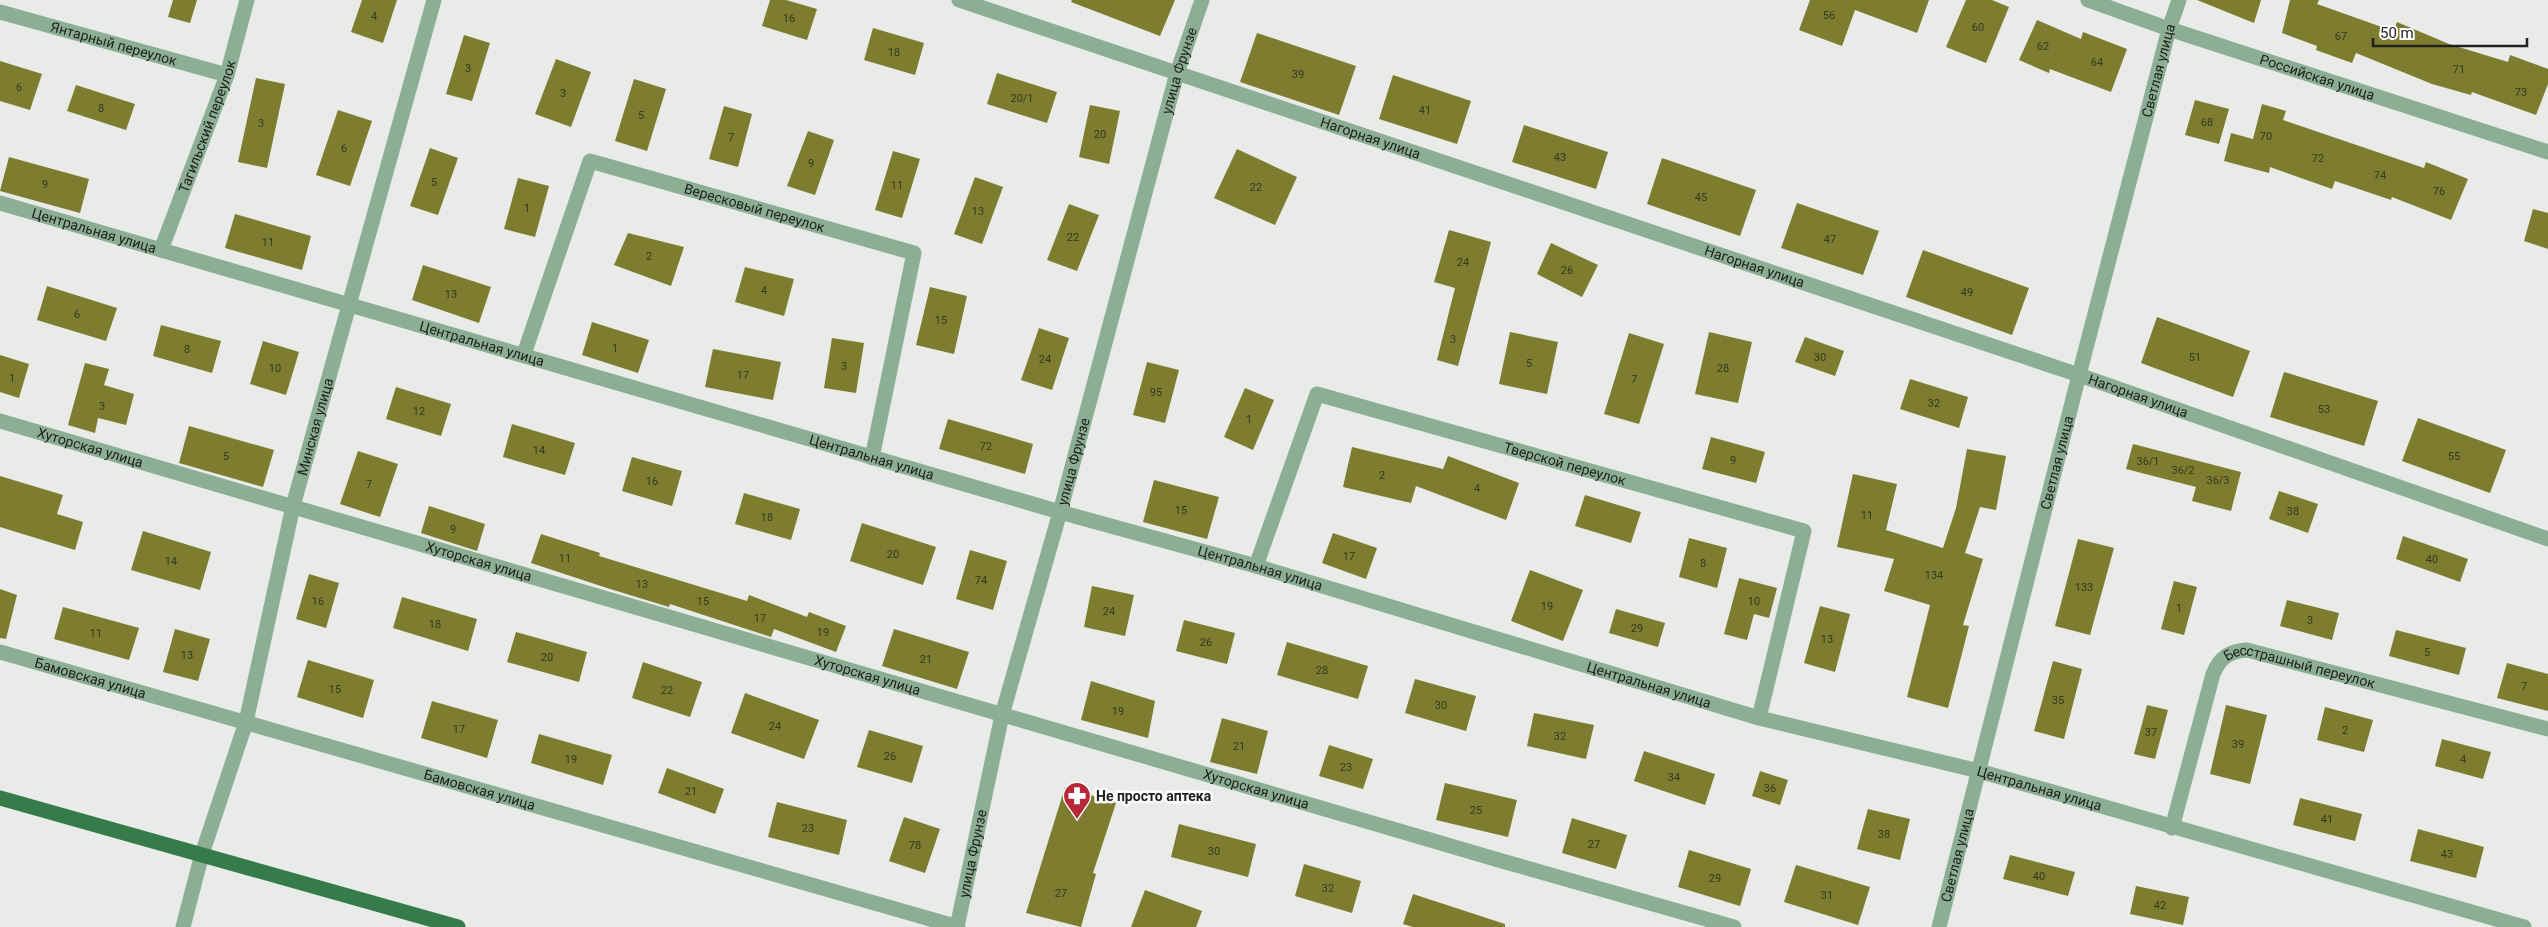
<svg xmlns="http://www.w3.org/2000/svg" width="2548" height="927" font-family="Roboto,sans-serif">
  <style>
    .building { fill: #7e7c2e }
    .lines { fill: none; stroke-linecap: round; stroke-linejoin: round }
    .minor { stroke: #8caf93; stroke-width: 15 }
    .tertiary { stroke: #8caf93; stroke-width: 15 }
    .primary { stroke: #357c4a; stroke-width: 15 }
    .labels { text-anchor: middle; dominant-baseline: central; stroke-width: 5; stroke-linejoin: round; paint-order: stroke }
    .number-label { font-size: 11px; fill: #383723 }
    .street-label { font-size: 14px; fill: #20201f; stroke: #fff }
    .poi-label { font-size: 14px; font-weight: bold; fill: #20201f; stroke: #fff; text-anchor: start }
  </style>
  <rect width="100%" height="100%" fill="#e9ebe8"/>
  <g class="building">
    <polygon points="173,0 197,0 190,23 168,17"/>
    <polygon points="362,0 397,0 383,43 351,32"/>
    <polygon points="770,0 786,0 817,9 807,40 762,26"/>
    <polygon points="1072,0 1175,0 1160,36 1071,2"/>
    <polygon points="1810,0 1929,0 1917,33 1855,10 1842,46 1799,30"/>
    <polygon points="1966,0 1992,0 2009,7 1986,63 1946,47"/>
    <polygon points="2197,0 2261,0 2254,23"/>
    <polygon points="2290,0 2319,0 2317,4 2393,31 2397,22 2449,44 2508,62 2510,55 2548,69 2548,84 2536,115 2472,92 2471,95 2432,84 2356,53 2352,63 2316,50 2317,46 2282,33"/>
    <polygon points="2037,20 2081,39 2083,32 2127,49 2111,92 2050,69 2049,73 2019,60"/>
    <polygon points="873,28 924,43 915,75 864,60"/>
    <polygon points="1257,33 1356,66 1339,115 1240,82"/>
    <polygon points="464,35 490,43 472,101 446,94"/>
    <polygon points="556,59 591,72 571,127 535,114"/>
    <polygon points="0,61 42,74 30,110 0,101"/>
    <polygon points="997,73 1057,92 1047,123 987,104"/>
    <polygon points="1393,75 1471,101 1457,144 1379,119"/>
    <polygon points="256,78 285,84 267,168 238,162"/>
    <polygon points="634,79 666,89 647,151 615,141"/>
    <polygon points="76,85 135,104 126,130 67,111"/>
    <polygon points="2195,100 2229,109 2219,144 2185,135"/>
    <polygon points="2262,104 2286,111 2283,120 2424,168 2426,162 2468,179 2451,220 2392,197 2391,200 2335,181 2332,189 2270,167 2269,173 2224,161 2231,133 2253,139"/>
    <polygon points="1090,105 1120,111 1109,164 1079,157"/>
    <polygon points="724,106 752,114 738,167 709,159"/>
    <polygon points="338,110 372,121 350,186 316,175"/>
    <polygon points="1524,125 1608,152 1596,189 1512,162"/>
    <polygon points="808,131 834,140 815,195 787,186"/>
    <polygon points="430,148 458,158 438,215 410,206"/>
    <polygon points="1237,149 1297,177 1275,225 1214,198"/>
    <polygon points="893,151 920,159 902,218 875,210"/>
    <polygon points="9,157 89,179 80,213 0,191"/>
    <polygon points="1662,158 1756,190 1740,236 1647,204"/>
    <polygon points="975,177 1003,187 982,244 954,234"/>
    <polygon points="518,178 549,186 535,237 504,229"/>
    <polygon points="1797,203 1879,231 1863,275 1781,248"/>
    <polygon points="1069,204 1099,215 1077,271 1047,260"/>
    <polygon points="2533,209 2548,213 2548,249 2524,241"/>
    <polygon points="235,214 311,236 302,270 225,248"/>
    <polygon points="1449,230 1491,242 1458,366 1437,360 1455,288 1434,282"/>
    <polygon points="628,233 684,247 671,286 614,265"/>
    <polygon points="1551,243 1598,265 1582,297 1537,274"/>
    <polygon points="1923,250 2029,288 2012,335 1906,297"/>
    <polygon points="423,265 491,287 479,323 412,300"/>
    <polygon points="745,267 794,279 784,316 735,302"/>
    <polygon points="47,286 117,308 106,341 37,320"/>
    <polygon points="930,287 967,296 954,354 916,345"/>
    <polygon points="2157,317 2250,351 2233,397 2141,363"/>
    <polygon points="592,322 649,340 638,373 582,355"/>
    <polygon points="161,325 221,341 212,373 153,356"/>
    <polygon points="1039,328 1069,338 1052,390 1021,380"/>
    <polygon points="1510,332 1558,342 1547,394 1499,384"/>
    <polygon points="1709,332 1752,342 1738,403 1695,394"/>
    <polygon points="1629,333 1664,344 1639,424 1604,414"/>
    <polygon points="1805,337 1844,351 1835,376 1795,362"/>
    <polygon points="832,338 864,343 856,393 824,388"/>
    <polygon points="263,341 299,352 286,395 250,384"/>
    <polygon points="713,349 781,362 773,400 705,387"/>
    <polygon points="0,355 29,364 19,398 0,392"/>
    <polygon points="1147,362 1179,370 1165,423 1133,415"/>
    <polygon points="85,363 109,369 104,385 134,394 126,425 98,418 95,433 68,425"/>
    <polygon points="2284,372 2378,401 2364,446 2270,417"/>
    <polygon points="1910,379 1968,397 1959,428 1900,409"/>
    <polygon points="396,387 451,404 441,436 386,419"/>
    <polygon points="1245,388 1274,400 1253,450 1224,437"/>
    <polygon points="2418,418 2506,450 2490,493 2402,461"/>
    <polygon points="948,419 1033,444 1025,474 939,449"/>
    <polygon points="512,424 575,443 565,475 503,457"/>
    <polygon points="189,426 274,450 263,487 179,463"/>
    <polygon points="1711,437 1765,452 1756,483 1702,469"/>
    <polygon points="2133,444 2241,472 2231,511 2192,501 2196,487 2126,469"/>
    <polygon points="1352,447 1443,469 1448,456 1519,483 1506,520 1416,486 1411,503 1343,487"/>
    <polygon points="1967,449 2006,456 1996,510 1980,507 1965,553 1983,559 1963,625 1969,626 1948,708 1907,697 1930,605 1884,591 1894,559 1837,547 1853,474 1897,484 1886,530 1943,548 1956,508"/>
    <polygon points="358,451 398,464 380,517 340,504"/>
    <polygon points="632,457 682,471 672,506 622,491"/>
    <polygon points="0,476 63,495 57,514 83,522 75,550 0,527"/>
    <polygon points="1154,480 1219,497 1207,539 1143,522"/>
    <polygon points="2279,491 2318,504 2308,533 2269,519"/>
    <polygon points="744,493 800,509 791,540 735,524"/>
    <polygon points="1585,495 1641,512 1631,543 1575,526"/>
    <polygon points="429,506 485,524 477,551 421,533"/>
    <polygon points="862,523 936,547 923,585 850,561"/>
    <polygon points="143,531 211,552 200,590 131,570"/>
    <polygon points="1333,533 1377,548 1366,579 1322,563"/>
    <polygon points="541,534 600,553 599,556 747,601 749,595 807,617 809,612 846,626 836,652 774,629 771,637 670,604 669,607 607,588 531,563"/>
    <polygon points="2403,536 2468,559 2460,582 2396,559"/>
    <polygon points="1689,538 1727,548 1717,588 1679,577"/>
    <polygon points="2078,539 2114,548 2090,635 2055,626"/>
    <polygon points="970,550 1007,561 993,610 956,599"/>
    <polygon points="1530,570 1583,590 1563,641 1511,621"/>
    <polygon points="309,574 339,583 326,628 296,619"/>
    <polygon points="1739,578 1777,588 1769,618 1754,614 1747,640 1724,634"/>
    <polygon points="2174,581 2197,587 2184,635 2161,629"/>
    <polygon points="1092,586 1134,595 1125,636 1084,627"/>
    <polygon points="0,589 17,595 6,639 0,638"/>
    <polygon points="402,597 477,619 468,651 393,628"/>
    <polygon points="2287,600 2339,613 2332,640 2280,626"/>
    <polygon points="1820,606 1850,614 1835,672 1804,663"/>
    <polygon points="63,607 139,628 129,660 54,639"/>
    <polygon points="1616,609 1665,623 1658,647 1609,633"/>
    <polygon points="1184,620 1235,633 1227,664 1176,651"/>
    <polygon points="175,629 210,639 198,681 163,672"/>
    <polygon points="894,629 969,652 957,689 882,666"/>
    <polygon points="2396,630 2466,648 2459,675 2389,656"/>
    <polygon points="516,632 587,652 579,682 507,662"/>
    <polygon points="1287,642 1368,666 1358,699 1277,675"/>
    <polygon points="308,660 374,680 363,718 297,697"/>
    <polygon points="2053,661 2082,669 2064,739 2034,731"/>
    <polygon points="643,662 702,682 690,717 632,698"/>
    <polygon points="2507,663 2548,674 2548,711 2497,698"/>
    <polygon points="1415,679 1476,696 1466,731 1405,713"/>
    <polygon points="1091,681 1155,701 1148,738 1081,720"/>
    <polygon points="745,693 819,720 804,759 731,733"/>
    <polygon points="432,701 498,720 487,758 421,738"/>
    <polygon points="2147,705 2168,710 2155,759 2134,754"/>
    <polygon points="2226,705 2267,715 2250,784 2210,774"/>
    <polygon points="2325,707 2373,720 2364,752 2317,740"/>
    <polygon points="1534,713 1594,725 1586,759 1527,746"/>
    <polygon points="1222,718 1268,731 1257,774 1210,762"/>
    <polygon points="869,730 923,746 912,783 857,767"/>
    <polygon points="539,734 612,755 603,785 531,763"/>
    <polygon points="2442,739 2491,752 2483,779 2435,766"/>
    <polygon points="1329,745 1373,759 1363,789 1319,776"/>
    <polygon points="1644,751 1715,774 1705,805 1634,781"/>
    <polygon points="667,768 724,789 715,814 658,793"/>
    <polygon points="1760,771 1788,780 1780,805 1752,796"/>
    <polygon points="1445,783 1517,800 1508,837 1436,820"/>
    <polygon points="1065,787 1116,803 1093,873 1096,874 1081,927 1026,913"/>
    <polygon points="2300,798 2362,814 2355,841 2293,825"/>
    <polygon points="777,802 847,820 839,855 768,837"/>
    <polygon points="1868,809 1910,819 1900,860 1857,849"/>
    <polygon points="904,817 940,829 925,873 889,861"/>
    <polygon points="1572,818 1627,835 1616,869 1562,853"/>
    <polygon points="1179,824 1256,844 1248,877 1171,857"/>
    <polygon points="2418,829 2484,847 2476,878 2410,861"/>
    <polygon points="1689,850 1751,869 1740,906 1678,887"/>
    <polygon points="2010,855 2075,872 2068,896 2003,879"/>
    <polygon points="1304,864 1361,881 1352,913 1295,896"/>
    <polygon points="1796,865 1870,887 1858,925 1784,902"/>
    <polygon points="2136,886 2189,897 2183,925 2130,914"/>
    <polygon points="1145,890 1202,911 1196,927 1131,927"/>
    <polygon points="1413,894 1505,924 1505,927 1413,927 1403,924"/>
  </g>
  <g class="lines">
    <g class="minor">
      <path id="s1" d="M2088 0 2169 29 2548 152"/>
      <path id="s2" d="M0 12 227 75"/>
      <path id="s3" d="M0 203 1060 512 1256 566 1759 718 1979 771 2524 927"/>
      <path id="s4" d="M161 250 227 75 247 0"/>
      <path id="s5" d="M524 354 590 161 914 253 872 458"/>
      <path id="s6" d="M0 421 1502 861 1734 927"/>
      <path id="s7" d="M1256 566 1317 394 1804 531 1759 718"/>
      <path id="s8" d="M0 652 958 927"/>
      <path id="s9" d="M2172 828 2213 674C2220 657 2230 651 2247 650L2548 729"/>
      <path id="s10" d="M183 927 202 854 246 722 293 506 434 0"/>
      <path id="s11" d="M957 927 1002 715 1060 512 1177 73 1202 0"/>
      <path id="s12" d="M1939 927 2079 375 2169 29 2179 0"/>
    </g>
    <path class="tertiary" id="s13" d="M959 0 2079 375 2548 539"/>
    <polyline class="primary" points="0,798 458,927"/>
  </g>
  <defs>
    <symbol id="pharmacy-pin" viewBox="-11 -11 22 30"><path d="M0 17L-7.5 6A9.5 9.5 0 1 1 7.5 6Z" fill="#b82737" stroke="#fff"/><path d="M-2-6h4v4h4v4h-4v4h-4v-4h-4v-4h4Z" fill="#fff"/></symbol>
  </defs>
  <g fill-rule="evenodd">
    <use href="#pharmacy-pin" x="1061" y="780" width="32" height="43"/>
  </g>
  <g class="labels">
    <g class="number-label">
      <text x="1829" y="15">56</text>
      <text x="374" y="16">4</text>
      <text x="789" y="18">16</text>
      <text x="1978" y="27">60</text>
      <text x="2341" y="36">67</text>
      <text x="2043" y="46">62</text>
      <text x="894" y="52">18</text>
      <text x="2097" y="62">64</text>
      <text x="468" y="68">3</text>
      <text x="2459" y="69">71</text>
      <text x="1298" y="74">39</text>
      <text x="19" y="87">6</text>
      <text x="2521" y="92">73</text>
      <text x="563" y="93">3</text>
      <text x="1022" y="98">20/1</text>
      <text x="101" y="108">8</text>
      <text x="1425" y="110">41</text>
      <text x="641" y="115">5</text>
      <text x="2207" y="122">68</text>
      <text x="261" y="123">3</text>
      <text x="1100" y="134">20</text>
      <text x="2266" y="136">70</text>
      <text x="731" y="137">7</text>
      <text x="344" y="148">6</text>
      <text x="1560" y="157">43</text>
      <text x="2318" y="158">72</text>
      <text x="811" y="163">9</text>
      <text x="2380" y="175">74</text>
      <text x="434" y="182">5</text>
      <text x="45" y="184">9</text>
      <text x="897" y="185">11</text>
      <text x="1256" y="187">22</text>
      <text x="2439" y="191">76</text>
      <text x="1701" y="197">45</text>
      <text x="527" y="208">1</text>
      <text x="978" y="211">13</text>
      <text x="1073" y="237">22</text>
      <text x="1830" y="239">47</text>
      <text x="268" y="242">11</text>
      <text x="649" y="256">2</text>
      <text x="1463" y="262">24</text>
      <text x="1567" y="270">26</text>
      <text x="764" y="290">4</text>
      <text x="1967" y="292">49</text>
      <text x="451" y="294">13</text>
      <text x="77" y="314">6</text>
      <text x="941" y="320">15</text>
      <text x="1453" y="339">3</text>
      <text x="615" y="348">1</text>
      <text x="187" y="349">8</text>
      <text x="1820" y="357">30</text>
      <text x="2195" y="357">51</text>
      <text x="1045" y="359">24</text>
      <text x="1529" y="363">5</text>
      <text x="844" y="366">3</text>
      <text x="275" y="368">10</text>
      <text x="1723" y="368">28</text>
      <text x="743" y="375">17</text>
      <text x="12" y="378">1</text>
      <text x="1634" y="379">7</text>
      <text x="1156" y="392">95</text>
      <text x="1934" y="403">32</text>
      <text x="102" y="406">3</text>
      <text x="2324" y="409">53</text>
      <text x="419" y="411">12</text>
      <text x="1249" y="419">1</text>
      <text x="986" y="446">72</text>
      <text x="539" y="450">14</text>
      <text x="226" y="456">5</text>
      <text x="2454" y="456">55</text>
      <text x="1733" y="460">9</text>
      <text x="2148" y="461">36/1</text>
      <text x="2183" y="470">36/2</text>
      <text x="1382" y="475">2</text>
      <text x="2218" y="480">36/3</text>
      <text x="652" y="481">16</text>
      <text x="369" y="484">7</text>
      <text x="1477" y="488">4</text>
      <text x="1181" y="510">15</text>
      <text x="2293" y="511">38</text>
      <text x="1867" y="515">11</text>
      <text x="767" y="517">18</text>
      <text x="453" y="529">9</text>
      <text x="893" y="554">20</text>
      <text x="1349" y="556">17</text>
      <text x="565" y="558">11</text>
      <text x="2432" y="559">40</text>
      <text x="171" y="561">14</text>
      <text x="1703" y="563">8</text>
      <text x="1934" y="575">134</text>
      <text x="981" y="580">74</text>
      <text x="642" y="584">13</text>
      <text x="2084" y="587">133</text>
      <text x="318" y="601">16</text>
      <text x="703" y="601">15</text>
      <text x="1754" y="601">10</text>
      <text x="1547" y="606">19</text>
      <text x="2179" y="608">1</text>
      <text x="1109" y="611">24</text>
      <text x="760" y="618">17</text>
      <text x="2310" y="620">3</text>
      <text x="435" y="624">18</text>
      <text x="1637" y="628">29</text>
      <text x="823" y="632">19</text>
      <text x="96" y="633">11</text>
      <text x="1827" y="639">13</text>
      <text x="1206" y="642">26</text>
      <text x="2427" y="652">5</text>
      <text x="187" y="655">13</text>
      <text x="547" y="657">20</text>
      <text x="926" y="659">21</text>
      <text x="1322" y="670">28</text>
      <text x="2524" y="686">7</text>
      <text x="335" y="689">15</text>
      <text x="667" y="690">22</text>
      <text x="2058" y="700">35</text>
      <text x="1441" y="705">30</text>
      <text x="1118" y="711">19</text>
      <text x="775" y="726">24</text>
      <text x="459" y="729">17</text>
      <text x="2345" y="730">2</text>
      <text x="2151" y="732">37</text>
      <text x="1560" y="736">32</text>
      <text x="2238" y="744">39</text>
      <text x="1239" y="746">21</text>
      <text x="890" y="756">26</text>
      <text x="571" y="759">19</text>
      <text x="2463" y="759">4</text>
      <text x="1346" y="767">23</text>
      <text x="1674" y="777">34</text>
      <text x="1770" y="788">36</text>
      <text x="691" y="791">21</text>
      <text x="1476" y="810">25</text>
      <text x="2327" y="819">41</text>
      <text x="808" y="828">23</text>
      <text x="1884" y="834">38</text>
      <text x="1594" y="844">27</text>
      <text x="915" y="845">78</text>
      <text x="1214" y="851">30</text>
      <text x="2447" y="854">43</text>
      <text x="2039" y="876">40</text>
      <text x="1715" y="878">29</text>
      <text x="1328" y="888">32</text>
      <text x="1061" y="893">27</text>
      <text x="1827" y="895">31</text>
      <text x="2160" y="905">42</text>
    </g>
    <g class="street-label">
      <text stroke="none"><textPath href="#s2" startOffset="118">Янтарный переулок</textPath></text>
      <text stroke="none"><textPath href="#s11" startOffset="885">улица Фрунзе</textPath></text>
      <text stroke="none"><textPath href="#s12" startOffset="884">Светлая улица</textPath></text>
      <text stroke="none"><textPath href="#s1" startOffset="242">Российская улица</textPath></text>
      <text stroke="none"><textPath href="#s4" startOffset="132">Тагильский переулок</textPath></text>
      <text stroke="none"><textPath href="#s13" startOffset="434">Нагорная улица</textPath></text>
      <text stroke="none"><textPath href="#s5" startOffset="375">Вересковый переулок</textPath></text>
      <text stroke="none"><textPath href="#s3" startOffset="98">Центральная улица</textPath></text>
      <text stroke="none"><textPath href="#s13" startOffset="839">Нагорная улица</textPath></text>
      <text stroke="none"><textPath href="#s3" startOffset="502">Центральная улица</textPath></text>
      <text stroke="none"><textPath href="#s13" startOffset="1244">Нагорная улица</textPath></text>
      <text stroke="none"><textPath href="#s10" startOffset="518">Минская улица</textPath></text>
      <text stroke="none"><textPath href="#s6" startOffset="94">Хуторская улица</textPath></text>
      <text stroke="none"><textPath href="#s3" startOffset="908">Центральная улица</textPath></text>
      <text stroke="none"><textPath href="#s11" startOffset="480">улица Фрунзе</textPath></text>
      <text stroke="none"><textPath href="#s7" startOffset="440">Тверской переулок</textPath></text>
      <text stroke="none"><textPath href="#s12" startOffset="479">Светлая улица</textPath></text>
      <text stroke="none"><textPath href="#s6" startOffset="499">Хуторская улица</textPath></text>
      <text stroke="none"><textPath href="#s3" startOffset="1312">Центральная улица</textPath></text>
      <text stroke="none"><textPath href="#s9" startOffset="258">Бесстрашный переулок</textPath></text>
      <text stroke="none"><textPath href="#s6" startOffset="904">Хуторская улица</textPath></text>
      <text stroke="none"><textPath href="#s8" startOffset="94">Бамовская улица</textPath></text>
      <text stroke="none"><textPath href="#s3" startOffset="1718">Центральная улица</textPath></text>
      <text stroke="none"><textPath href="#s8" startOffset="499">Бамовская улица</textPath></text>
      <text stroke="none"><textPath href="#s6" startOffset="1309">Хуторская улица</textPath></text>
      <text stroke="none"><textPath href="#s3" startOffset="2122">Центральная улица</textPath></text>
      <text stroke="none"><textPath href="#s11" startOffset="75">улица Фрунзе</textPath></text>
      <text stroke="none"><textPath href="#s12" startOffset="74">Светлая улица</textPath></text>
    </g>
    <g class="poi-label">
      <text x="1096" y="796">Не просто аптека</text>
    </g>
  </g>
  <path d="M2373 38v8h154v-8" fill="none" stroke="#20201f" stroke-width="2.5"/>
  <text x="2380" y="38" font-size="15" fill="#20201f" stroke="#ffffff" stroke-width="4" paint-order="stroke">50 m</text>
</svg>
